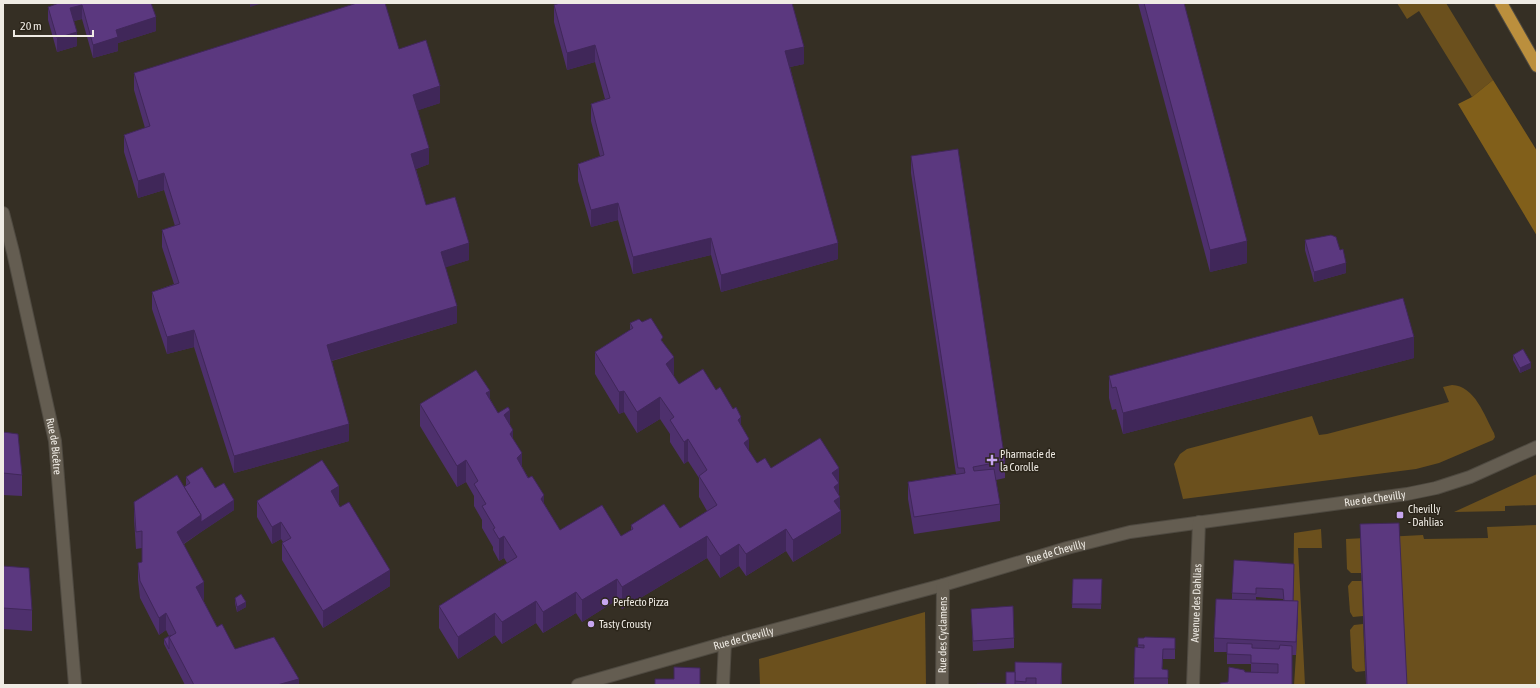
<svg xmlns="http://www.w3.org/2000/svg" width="1540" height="688" font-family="'Asap Condensed',sans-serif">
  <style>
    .green { fill: #6b501d }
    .forest { fill: #815f1a }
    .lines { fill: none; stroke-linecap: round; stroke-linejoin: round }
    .minor-casing { stroke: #4f4a41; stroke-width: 14 }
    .tertiary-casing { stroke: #4f4a41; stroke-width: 14 }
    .motorway-casing { stroke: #4f4a41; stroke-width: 14 }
    .minor { stroke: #645d51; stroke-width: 12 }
    .tertiary { stroke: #645d51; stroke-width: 12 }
    .motorway { stroke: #bb8f3d; stroke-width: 12 }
    .wall { fill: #4e306d; fill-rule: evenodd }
    .shaded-wall { fill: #402759 }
    .building { fill: #5b387f; stroke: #402759 }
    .poi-dot { fill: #c7a6ef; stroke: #2b251a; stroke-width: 1.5 }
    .labels { text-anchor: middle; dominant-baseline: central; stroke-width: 3; stroke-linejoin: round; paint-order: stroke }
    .street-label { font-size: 11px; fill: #efebe4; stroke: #2b251a }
    .poi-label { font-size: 11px; fill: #efebe4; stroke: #2b251a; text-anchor: start }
  </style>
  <rect width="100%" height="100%" fill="#352f24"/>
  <g class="green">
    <polygon points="1397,3 1446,3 1493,80 1472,97 1419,11 1407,19"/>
    <path d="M1452 385C1475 386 1484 415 1494 433L1495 437 1493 440 1439 463 1416 469 1183 499 1174 464 1180 454 1187 449 1312 416 1319 435 1327 434 1449 402 1443 387Z"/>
    <polygon points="1537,474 1537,505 1505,506 1505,511 1454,512"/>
    <polygon points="1537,525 1537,685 1406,685 1361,573 1351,573 1347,569 1346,539 1423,535 1424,539 1488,538 1487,527"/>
    <polygon points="1321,529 1322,548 1298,548 1305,685 1294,685 1296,655 1293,615 1294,533"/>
    <polygon points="1352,581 1362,581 1363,616 1353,617 1350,612 1348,586"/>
    <polygon points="925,612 926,685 760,685 759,659"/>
    <polygon points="1363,624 1365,671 1356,672 1352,668 1350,630 1354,625"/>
  </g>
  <polygon class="forest" points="1493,80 1537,151 1537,236 1458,104 1472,97"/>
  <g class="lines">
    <defs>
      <g id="minor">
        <path id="s1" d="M578 685 725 643 943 585 1067 548 1130 532 1407 494 1436 488 1470 477 1537 447"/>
        <polyline points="723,685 725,643"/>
        <path id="s2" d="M942 685 943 585"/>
        <path id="s3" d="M1193 685 1199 522"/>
      </g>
      <g id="tertiary">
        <path id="s4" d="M3 213 13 252 55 441 75 685"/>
      </g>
      <polyline id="motorway" points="1501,3 1537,66"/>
    </defs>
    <use href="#minor" class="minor-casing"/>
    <use href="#tertiary" class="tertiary-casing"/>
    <use href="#motorway" class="motorway-casing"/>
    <use href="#minor" class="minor"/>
    <use href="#tertiary" class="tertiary"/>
    <use href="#motorway" class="motorway"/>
  </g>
  <g class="wall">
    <polygon points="151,3 156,31 118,43 118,51 93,58 82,19 74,21 77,46 57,52 48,20 48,7"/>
    <polygon points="1138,3 1184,3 1247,263 1210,272"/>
    <polygon points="554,5 804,64 790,67 838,259 721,292 711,255 633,274 618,220 591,227 578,181 578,164 600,156 591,121 591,104 605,99 595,62 567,70 554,22"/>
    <polygon points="399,49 440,103 418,110 429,164 416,169 426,205 469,260 445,267 457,323 332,361 349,441 234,473 194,347 167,354 152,309 152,292 174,284 162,247 162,230 175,226 164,190 138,198 124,152 124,135 145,128 134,90 134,73"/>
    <polygon points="911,156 1005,461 1005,478 996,480 1000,504 1000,521 914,534 908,499 908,482 956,474 911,173"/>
    <polygon points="1305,240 1346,273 1314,282 1305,250"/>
    <polygon points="642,322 663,342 674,377 679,384 716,390 741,426 749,451 757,463 771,468 839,468 839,495 841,533 793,562 786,551 746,576 739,566 720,578 707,558 622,609 617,600 582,622 576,613 543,633 536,623 502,644 495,635 458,659 439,628 439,606 507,563 504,558 499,561 493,550 493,547 482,528 482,520 474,506 474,496 466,482 457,487 420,426 420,404 490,399 498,413 510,425 513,439 522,467 560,530 621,536 631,530 631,525 680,528 707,511 699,497 699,478 688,461 684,464 670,442 670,434 660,419 637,433 624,412 619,414 595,374 595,352 630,330 630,323"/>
    <polygon points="1513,355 1531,368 1520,373 1513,360"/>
    <polygon points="1414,358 1123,434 1116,409 1112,410 1109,398 1109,376"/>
    <polygon points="3,432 22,475 22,496 3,495"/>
    <polygon points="186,477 215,488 234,510 201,532 184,544 204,599 203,600 217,627 235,649 299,685 185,685 164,644 164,639 169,636 166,630 159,635 140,598 138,580 138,563 142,562 142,548 136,549 134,519 134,502 184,487 186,486"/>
    <polygon points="257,501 339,503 338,504 390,586 323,628 282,560 282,543 283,542 281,539 272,544 257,517"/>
    <polygon points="1360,524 1407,685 1366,685 1360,546"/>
    <polygon points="3,566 32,610 32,631 3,629"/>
    <path d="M1294 573 1293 601 1298 615 1296 655H1292V685H1220L1228 682 1245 672H1251V664H1227V652H1214V638L1232 600V593ZM1256 597 1283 599V601L1256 600Z"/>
    <polygon points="1073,579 1102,579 1101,609 1072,608"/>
    <polygon points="235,598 246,607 237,612 235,603"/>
    <polygon points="971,609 1014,638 1014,648 973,651"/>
    <polygon points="1138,638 1175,638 1175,659 1163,659 1162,669 1168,679 1168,685 1134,685 1135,647 1138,648"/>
    <polygon points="1015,672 1062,672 1062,685 977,685 1006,684"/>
  </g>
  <g class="shaded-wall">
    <polygon points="250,3 263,3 250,7"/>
    <polygon points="82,5 82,19 70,22 70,8"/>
    <polygon points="156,17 156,31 118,43 118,51 93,58 93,45 116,30"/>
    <polygon points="77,32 77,46 57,52 57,38"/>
    <polygon points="595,45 595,62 567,70 567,53"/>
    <polygon points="804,47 804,64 785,68 785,51"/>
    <polygon points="440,86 440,103 413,112 413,95"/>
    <polygon points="429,148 429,164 411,171 411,154"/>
    <polygon points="164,173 164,190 138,198 138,181"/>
    <polygon points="618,203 618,220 591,227 591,210"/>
    <polygon points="711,238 711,255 633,274 633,257"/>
    <polygon points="1247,241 1247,263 1210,272 1210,250"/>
    <polygon points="469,243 469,260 441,269 441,252"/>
    <polygon points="838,243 838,259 721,292 721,275"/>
    <polygon points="1346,263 1346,273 1314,282 1314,272"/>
    <polygon points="457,306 457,323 327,362 327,345"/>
    <polygon points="194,330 194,347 167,354 167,337"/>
    <polygon points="1414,337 1414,358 1123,434 1123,413"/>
    <polygon points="674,357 674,379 666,364"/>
    <polygon points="1531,363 1531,368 1520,373 1520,368"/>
    <polygon points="490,391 490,413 486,393"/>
    <polygon points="624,391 624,412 619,414 619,392"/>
    <polygon points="660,397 660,419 637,433 637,412"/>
    <polygon points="510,410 510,432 504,415"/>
    <polygon points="741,417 741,439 738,420"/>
    <polygon points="349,424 349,441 234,473 234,456"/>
    <polygon points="513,430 513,452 510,434"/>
    <polygon points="688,439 688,461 684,464 684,442"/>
    <polygon points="749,439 749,461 744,443"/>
    <polygon points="522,453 522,475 517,458"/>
    <polygon points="466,460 466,482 457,487 457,466"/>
    <polygon points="839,468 839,497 840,497 840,512 841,511 841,533 793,562 793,540 832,473"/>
    <polygon points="339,486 339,503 331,508 331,491"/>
    <polygon points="544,495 544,517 541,499"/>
    <polygon points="234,500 234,510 177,548 177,532 201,515"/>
    <polygon points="281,522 281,539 272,544 272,527"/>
    <polygon points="786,529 786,551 746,576 746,554"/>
    <polygon points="504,536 504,558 499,561 499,539"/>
    <polygon points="707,536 707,558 622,609 622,587"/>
    <polygon points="739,544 739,566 720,578 720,556"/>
    <polygon points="390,570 390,586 323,628 323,611"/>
    <polygon points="617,579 617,600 582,622 582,600"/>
    <polygon points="204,582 204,599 196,604 196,587"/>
    <polygon points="576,592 576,613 543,633 543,612"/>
    <polygon points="536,601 536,623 502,644 502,622"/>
    <polygon points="1298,601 1298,615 1296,655 1296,642"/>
    <polygon points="246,602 246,607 237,612 237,607"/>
    <polygon points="166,613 166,630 159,635 159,618"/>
    <polygon points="495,613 495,635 458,659 458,637"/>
    <polygon points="299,679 299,685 277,685"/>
  </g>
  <g class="building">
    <polygon points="59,3 151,3 156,17 116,30 118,37 93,45 82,5 70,8 77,32 57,38 48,7"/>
    <polygon points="357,3 385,3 399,49 426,40 440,86 413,95 429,148 411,154 426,205 455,197 469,243 441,252 457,306 327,345 349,424 234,456 194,330 167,337 152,292 179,283 162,230 180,224 164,173 138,181 124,135 150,126 134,73"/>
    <polygon points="560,3 792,3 804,47 785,51 838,243 721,275 711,238 633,257 618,203 591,210 578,164 604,155 591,104 610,98 595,45 567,53 554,5"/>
    <polygon points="1144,3 1184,3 1247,241 1210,250"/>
    <polygon points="958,149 1005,461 973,467 974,471 994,469 1000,504 914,517 908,482 965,473 964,468 958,468 911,156"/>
    <polygon points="1331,235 1336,237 1340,250 1343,249 1346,263 1314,272 1305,240"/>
    <polygon points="1403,298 1414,337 1123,413 1116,387 1112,388 1109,376"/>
    <polygon points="651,318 663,337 661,340 674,357 666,364 679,384 703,369 716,390 720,387 733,409 736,407 741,417 738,420 749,439 744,443 757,463 765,458 771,468 820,438 839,468 832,473 839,483 834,487 840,497 834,501 841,511 793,540 786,529 746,554 739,544 720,556 707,536 622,587 617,579 582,600 576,592 543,612 536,601 502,622 495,613 458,637 439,606 517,557 504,536 499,539 493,529 495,528 482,506 486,504 474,484 478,481 466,460 457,466 420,404 476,370 490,391 486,393 498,413 508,407 510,410 504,415 513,430 510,434 522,453 517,458 528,478 532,476 544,495 541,499 560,530 602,505 621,536 633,529 631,525 664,504 680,528 717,505 699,476 707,470 688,439 684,442 670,420 674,417 660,397 637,412 624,391 619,392 595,352 633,328 630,323 639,319 642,322"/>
    <polygon points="1523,349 1531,363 1520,368 1513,355"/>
    <polygon points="3,432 18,434 22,475 3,473"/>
    <polygon points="322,460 339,486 331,491 340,507 349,502 390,570 323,611 282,543 291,538 281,522 272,527 257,501"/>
    <polygon points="202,467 215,488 224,483 234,500 201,522 201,515 184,487 190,483 186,477"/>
    <polygon points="177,475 201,515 177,532 204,582 196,587 217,627 222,624 235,649 274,637 299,679 277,685 194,685 169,637 176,633 166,613 159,618 140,581 138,563 142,562 142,531 136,532 134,502"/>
    <polygon points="1399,523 1407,685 1367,685 1360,524"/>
    <polygon points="1234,560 1294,564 1293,601 1284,601 1283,589 1256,588 1256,594 1232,593"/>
    <polygon points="3,566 29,568 32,610 3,608"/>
    <polygon points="1073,579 1102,579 1101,604 1072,604"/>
    <polygon points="241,594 246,602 237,607 235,598"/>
    <polygon points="1216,599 1298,601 1296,642 1214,638"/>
    <polygon points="1013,606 1014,638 973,641 971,609"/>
    <polygon points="171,635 171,636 169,637 169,649 164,639"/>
    <polygon points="1145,637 1175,638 1175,649 1163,649 1162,669 1168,670 1168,678 1134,678 1135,647 1144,648 1144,645 1138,645 1138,638 1144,638"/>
    <polygon points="1227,643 1252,644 1252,648 1279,649 1280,645 1292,646 1292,685 1220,685 1220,683 1228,682 1229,667 1244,670 1245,672 1278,673 1278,664 1251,663 1251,655 1227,654"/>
    <polygon points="1015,662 1062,663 1061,685 1036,685 1036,678 1026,678 1026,682 1015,681"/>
    <polygon points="674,667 700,668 700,685 655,685 655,679 674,679"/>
    <polygon points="1006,672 1015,672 1015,685 977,685 977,684 1006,684"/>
  </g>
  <g class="poi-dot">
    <path d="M990 454h4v4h4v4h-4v4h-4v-4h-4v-4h4z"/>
    <rect x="1396" y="511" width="8" height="8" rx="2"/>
    <circle cx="605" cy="602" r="4"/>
    <circle cx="591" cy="624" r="4"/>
  </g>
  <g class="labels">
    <g class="street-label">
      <text stroke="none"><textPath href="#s4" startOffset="239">Rue de Bicêtre</textPath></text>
      <text stroke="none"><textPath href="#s1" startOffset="820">Rue de Chevilly</textPath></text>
      <text stroke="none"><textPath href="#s1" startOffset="496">Rue de Chevilly</textPath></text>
      <text stroke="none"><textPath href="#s3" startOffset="82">Avenue des Dahlias</textPath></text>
      <text stroke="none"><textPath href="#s2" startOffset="50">Rue des Cyclamens</textPath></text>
      <text stroke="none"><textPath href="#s1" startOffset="172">Rue de Chevilly</textPath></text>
    </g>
    <g class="poi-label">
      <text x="1000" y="454">Pharmacie de<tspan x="1000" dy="13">la Corolle</tspan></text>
      <text x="1408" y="509">Chevilly<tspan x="1408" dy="13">- Dahlias</tspan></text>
      <text x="613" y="602">Perfecto Pizza</text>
      <text x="599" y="624">Tasty Crousty</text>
    </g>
  </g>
  <rect width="1540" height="688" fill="none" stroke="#efebe4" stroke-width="8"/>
  <path d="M14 30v6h79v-6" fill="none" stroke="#efebe4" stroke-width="2"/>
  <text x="20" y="30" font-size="12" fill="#efebe4" stroke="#2b251a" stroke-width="3" paint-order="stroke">20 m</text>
</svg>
